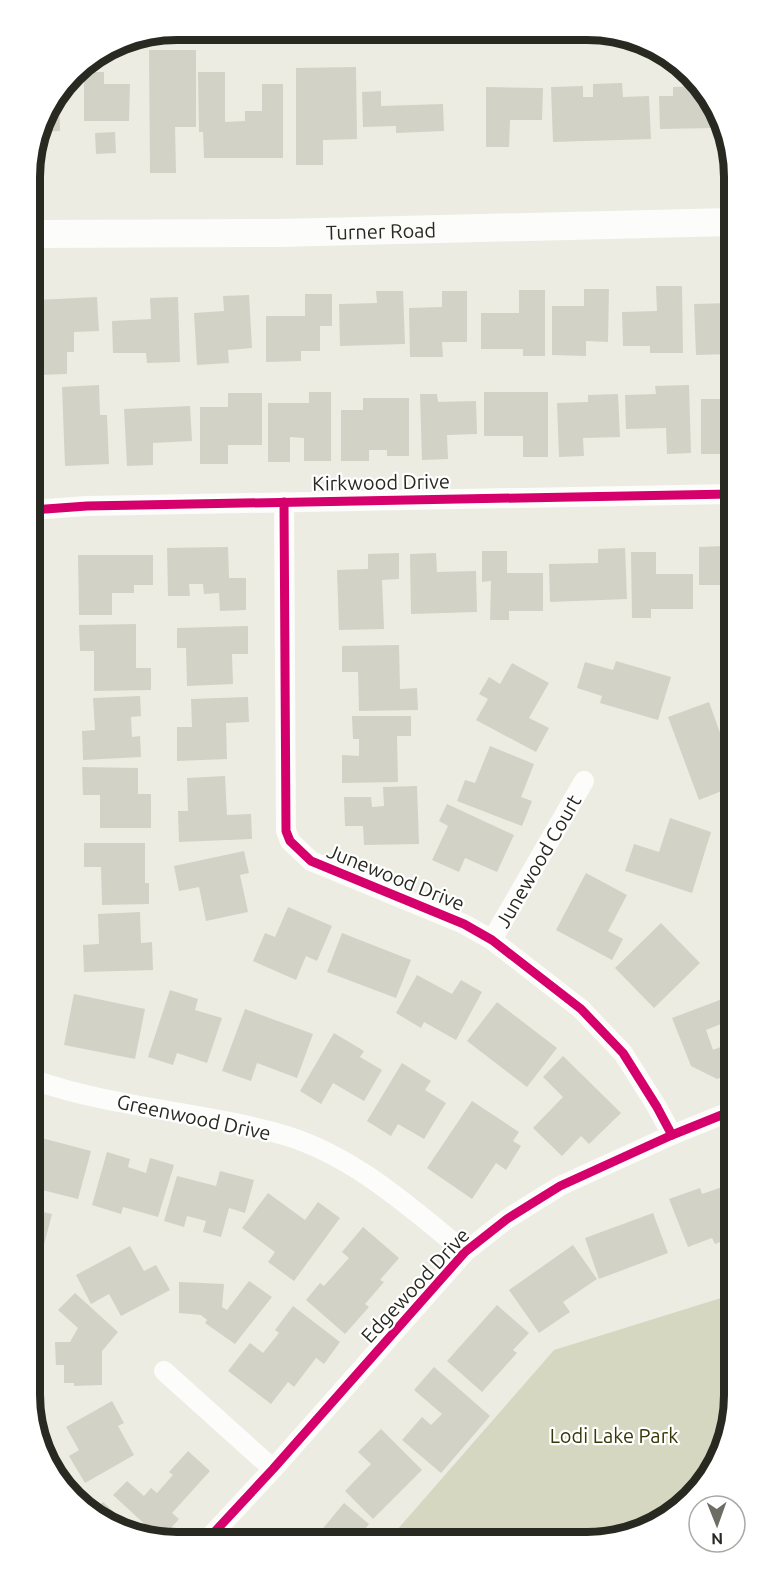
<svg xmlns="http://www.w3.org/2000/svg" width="765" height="1572" font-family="Ubuntu,sans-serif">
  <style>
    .green { fill: #d6d7c1 }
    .building { fill: #d2d2c6 }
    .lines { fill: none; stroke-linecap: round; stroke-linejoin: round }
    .minor { stroke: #fcfcfb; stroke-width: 20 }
    .secondary { stroke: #fcfcfb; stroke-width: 28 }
    .cycleway-casing { stroke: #fff; stroke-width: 13 }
    .cycleway { stroke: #d6006c; stroke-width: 9 }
    .labels { text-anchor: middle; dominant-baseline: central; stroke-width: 4.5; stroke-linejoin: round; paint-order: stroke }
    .street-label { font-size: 20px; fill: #282921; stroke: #fff }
    .park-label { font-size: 20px; fill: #393806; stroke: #fff }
    .rim { fill: none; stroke: #282921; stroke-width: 8 }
  </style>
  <rect width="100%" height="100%" fill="#ecece2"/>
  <polygon class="green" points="734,1294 735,1405 704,1485 670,1517 626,1537 390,1538 554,1350"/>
  <g class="building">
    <polygon points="149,50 196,50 196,127 175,127 176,173 150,173"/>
    <polygon points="356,67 357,139 323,140 323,165 296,165 296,68"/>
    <polygon points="84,72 104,72 104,84 130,84 129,121 84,121"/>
    <polygon points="198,72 225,72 225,122 245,121 245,111 262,111 262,84 283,84 283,158 204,158 203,132 199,132"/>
    <polygon points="622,83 623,97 649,96 651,139 553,142 551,87 583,86 583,97 593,97 593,84"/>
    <polygon points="697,86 703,96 728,136 715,136 715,128 660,129 659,96 673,96 673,87"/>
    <polygon points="486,87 543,88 542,120 510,120 509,147 486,147"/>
    <polygon points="381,91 381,106 443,104 444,131 396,133 396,126 363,127 362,92"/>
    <polygon points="59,94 60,131 39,132 45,112"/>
    <polygon points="115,132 116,153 96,154 95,133"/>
    <polygon points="656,286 682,286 683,353 650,353 650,346 623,346 622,312 657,311"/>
    <polygon points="584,289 609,289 608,342 586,341 586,356 552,355 552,306 584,306"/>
    <polygon points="519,290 545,290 545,356 523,356 523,349 481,349 481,313 519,313"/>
    <polygon points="376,291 403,291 405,344 340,346 339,304 377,303"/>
    <polygon points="442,291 467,291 467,342 442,342 443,357 410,357 409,308 442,307"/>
    <polygon points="305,294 332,294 332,326 320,326 320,351 301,351 301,361 266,362 266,316 305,316"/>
    <polygon points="249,295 252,348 228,350 229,363 197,365 194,313 224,311 223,296"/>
    <polygon points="97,297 99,331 74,332 74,352 67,352 67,374 39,375 36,300"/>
    <polygon points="178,297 180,362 147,363 146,353 113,353 112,321 151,319 150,298"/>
    <polygon points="731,303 729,354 696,355 694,304"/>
    <polygon points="729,384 731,384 731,436 729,436 729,454 701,454 701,399 728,399"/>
    <polygon points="99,385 100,415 107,415 109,464 65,466 62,387"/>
    <polygon points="689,385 691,453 667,454 666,428 626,429 625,395 656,394 655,386"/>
    <polygon points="309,392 331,392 331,461 304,461 304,438 290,437 290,462 268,462 268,403 309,403"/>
    <polygon points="484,392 548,392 548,457 523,457 523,436 484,436"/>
    <polygon points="228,393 262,393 262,445 228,445 228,464 200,464 200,407 228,407"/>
    <polygon points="420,394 437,394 438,402 476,401 477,434 447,435 448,459 422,460"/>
    <polygon points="618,394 620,437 583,438 584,456 559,457 557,403 588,402 588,395"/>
    <polygon points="363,398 409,398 409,456 387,456 387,450 369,450 369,461 341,461 341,410 363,410"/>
    <polygon points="190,406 192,441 153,443 153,465 127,466 124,409"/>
    <polygon points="725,546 725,554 731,554 732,585 699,585 699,547"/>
    <polygon points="228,547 229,578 246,578 246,610 220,611 219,593 204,594 203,584 189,584 190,596 168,596 167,548"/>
    <polygon points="625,548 627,599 550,602 549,564 598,563 598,549"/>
    <polygon points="482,551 507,551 507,573 543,573 543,611 509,611 509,620 490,620 491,581 482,582"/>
    <polygon points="631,552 656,552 656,574 693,574 693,609 651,609 651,618 632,618"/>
    <polygon points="399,553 399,579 382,580 384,629 339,630 337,570 368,569 368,554"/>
    <polygon points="436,553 437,572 476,571 477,612 411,614 410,554"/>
    <polygon points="78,555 153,555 153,585 134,585 134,593 112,593 112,615 79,615"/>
    <polygon points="136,624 136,668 151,668 151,690 94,691 94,651 80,651 79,625"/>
    <polygon points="248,626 248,654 232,654 233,684 187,686 186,648 177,648 177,628"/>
    <polygon points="399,645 400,689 417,688 418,710 359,711 358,672 342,672 342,646"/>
    <polygon points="616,661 671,677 658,720 600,703 602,696 577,688 585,662 613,670"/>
    <polygon points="512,663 549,683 529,718 549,728 536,752 476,720 488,699 479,694 489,677 500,684"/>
    <polygon points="140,696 141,716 131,717 132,737 140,736 141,757 83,760 82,731 95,730 93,698"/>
    <polygon points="248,697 249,722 226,723 227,759 177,761 177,727 192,727 191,699"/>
    <polygon points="709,702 729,758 723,761 732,787 699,800 668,717"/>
    <polygon points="352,716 411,716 411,736 397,736 398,782 342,783 342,755 359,756 359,739 353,739"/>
    <polygon points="490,746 534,764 521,797 532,801 522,826 457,801 465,780 475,783"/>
    <polygon points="82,767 138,768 138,794 151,794 151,828 100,828 100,795 83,795"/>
    <polygon points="225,776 227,815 251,814 252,839 179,842 178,811 188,811 187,778"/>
    <polygon points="417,786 419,844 364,845 363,826 345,826 344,797 371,797 372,807 384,806 383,787"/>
    <polygon points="447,804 514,835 497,872 465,858 459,872 432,860 448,826 439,821"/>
    <polygon points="670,818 711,832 692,893 625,871 634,844 659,852"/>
    <polygon points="84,843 145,843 145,883 149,883 149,904 102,905 101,867 84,867"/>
    <polygon points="244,851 249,873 240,875 248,912 206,921 199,887 179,891 174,866"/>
    <polygon points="586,873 627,895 608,931 623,939 612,960 556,930"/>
    <polygon points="288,907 332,926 317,961 306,956 296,980 253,961 265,933 275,937"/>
    <polygon points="140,912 141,943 152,942 153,970 84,972 83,945 99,944 98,914"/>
    <polygon points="661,923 700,963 654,1008 615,968"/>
    <polygon points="342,933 411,960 396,998 327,972"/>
    <polygon points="417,975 452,994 461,980 482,992 456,1040 424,1022 421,1028 396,1013"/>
    <polygon points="170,990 198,999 195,1010 222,1018 207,1063 177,1053 173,1065 148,1057"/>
    <polygon points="74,994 145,1009 135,1059 64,1045"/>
    <polygon points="733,995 733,1019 706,1030 713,1050 731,1043 730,1040 733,1038 733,1073 717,1079 691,1066 672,1018"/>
    <polygon points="497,1002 557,1048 527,1087 467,1041"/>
    <polygon points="245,1009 313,1034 297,1078 257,1063 251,1081 222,1071"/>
    <polygon points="334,1033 364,1051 360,1057 382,1070 364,1101 333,1083 321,1104 300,1091"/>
    <polygon points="563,1056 621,1113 589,1144 581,1136 562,1156 533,1128 563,1097 543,1077"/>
    <polygon points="402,1063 431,1081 425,1090 446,1103 424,1139 398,1124 391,1136 367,1121"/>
    <polygon points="472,1101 519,1132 513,1141 521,1146 506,1170 496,1163 472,1199 427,1168"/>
    <polygon points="34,1136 91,1151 78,1199 34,1188"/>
    <polygon points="107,1152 130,1159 128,1167 146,1173 150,1158 174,1165 158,1217 123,1207 121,1214 92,1205"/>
    <polygon points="220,1171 254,1180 245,1213 229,1208 221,1237 203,1232 206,1221 187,1216 184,1227 164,1221 177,1176 216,1186"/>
    <polygon points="734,1183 734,1237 715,1244 712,1238 688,1247 669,1199 700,1188 702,1194"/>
    <polygon points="268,1193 305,1220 318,1202 340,1218 294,1281 268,1262 275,1252 242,1228"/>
    <polygon points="34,1210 52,1214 35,1279"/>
    <polygon points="653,1213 668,1253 599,1279 585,1238"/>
    <polygon points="363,1227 399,1258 380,1280 384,1282 365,1304 369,1307 345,1334 306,1300 320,1283 324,1286 349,1258 342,1252"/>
    <polygon points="573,1245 597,1279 563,1302 570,1312 539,1333 509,1290"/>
    <polygon points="130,1246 144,1271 156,1265 170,1290 121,1316 109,1294 91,1304 76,1275"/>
    <polygon points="249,1281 272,1297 235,1344 205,1323 207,1320 201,1315 179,1313 179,1282 224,1284 222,1307 227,1310"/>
    <polygon points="75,1293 118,1332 102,1351 102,1385 74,1386 74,1383 64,1383 64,1365 56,1365 55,1342 70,1342 78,1328 58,1310"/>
    <polygon points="497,1305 529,1333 513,1350 517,1353 482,1392 447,1361"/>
    <polygon points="293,1306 340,1342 324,1364 316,1358 294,1387 288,1382 271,1404 228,1371 250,1343 263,1353 279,1333 275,1330"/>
    <polygon points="434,1367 490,1416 441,1473 402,1440 422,1417 431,1425 442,1414 414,1390"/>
    <polygon points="112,1401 124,1423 118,1426 134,1455 85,1483 69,1456 79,1450 66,1427"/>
    <polygon points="381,1429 422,1470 373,1519 345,1491 371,1464 358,1452"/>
    <polygon points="188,1451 210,1471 172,1513 179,1519 161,1539 113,1495 127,1481 144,1496 151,1488 157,1493 173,1475 169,1472"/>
    <polygon points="103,1502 137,1533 94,1512"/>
    <polygon points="344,1503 369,1524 358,1538 315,1538"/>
  </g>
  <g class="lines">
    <g class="minor">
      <polyline points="284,502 286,831 290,841 311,861 464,924 492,940 581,1009 623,1053 657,1107 672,1135"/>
      <polyline points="32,510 87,506 731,494"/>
      <polyline points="492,940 584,781"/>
      <path d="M34 1080C116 1109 204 1111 287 1136 355 1157 411 1208 465 1252"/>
      <polyline points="164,1371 273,1469"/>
      <polyline points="208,1539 273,1469 465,1252 507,1219 560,1186 672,1135 734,1110"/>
    </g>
    <path class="secondary" id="s1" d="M31 234 279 233 730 222"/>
    <defs>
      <g id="cycleway">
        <polyline points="284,502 286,831 290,841 311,861 464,924 492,940 581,1009 623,1053 657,1107 672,1135"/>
        <polyline points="32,510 87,506 731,494"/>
        <polyline points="208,1539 273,1469 465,1252 507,1219 560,1186 672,1135 734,1110"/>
      </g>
    </defs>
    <use href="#cycleway" class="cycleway-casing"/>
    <use href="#cycleway" class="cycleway"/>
  </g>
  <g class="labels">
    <g class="street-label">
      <text stroke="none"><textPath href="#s1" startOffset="350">Turner Road</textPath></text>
      <text transform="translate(381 482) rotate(-1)">Kirkwood Drive</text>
      <text transform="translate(538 861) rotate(-60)">Junewood Court</text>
      <text transform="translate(396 877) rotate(22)">Junewood Drive</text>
      <text transform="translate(194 1117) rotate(12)">Greenwood Drive</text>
      <text transform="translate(415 1285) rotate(-47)">Edgewood Drive</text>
    </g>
    <g class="park-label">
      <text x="614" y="1435">Lodi Lake Park</text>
    </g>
  </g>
  <path d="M0 0H765V1572H0ZM177 40H587A137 137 0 0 1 724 177V1395A137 137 0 0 1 587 1532H177A137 137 0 0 1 40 1395V177A137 137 0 0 1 177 40Z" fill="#fff" fill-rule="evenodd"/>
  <path class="rim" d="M177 40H587A137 137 0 0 1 724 177V1395A137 137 0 0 1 587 1532H177A137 137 0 0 1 40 1395V177A137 137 0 0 1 177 40Z"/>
  <g transform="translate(717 1524) rotate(179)"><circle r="28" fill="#ffffff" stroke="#a9a9a6" stroke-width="1.5"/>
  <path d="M0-4.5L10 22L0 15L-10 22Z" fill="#6d6d65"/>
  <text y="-9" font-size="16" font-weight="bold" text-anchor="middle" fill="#282921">N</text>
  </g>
</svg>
